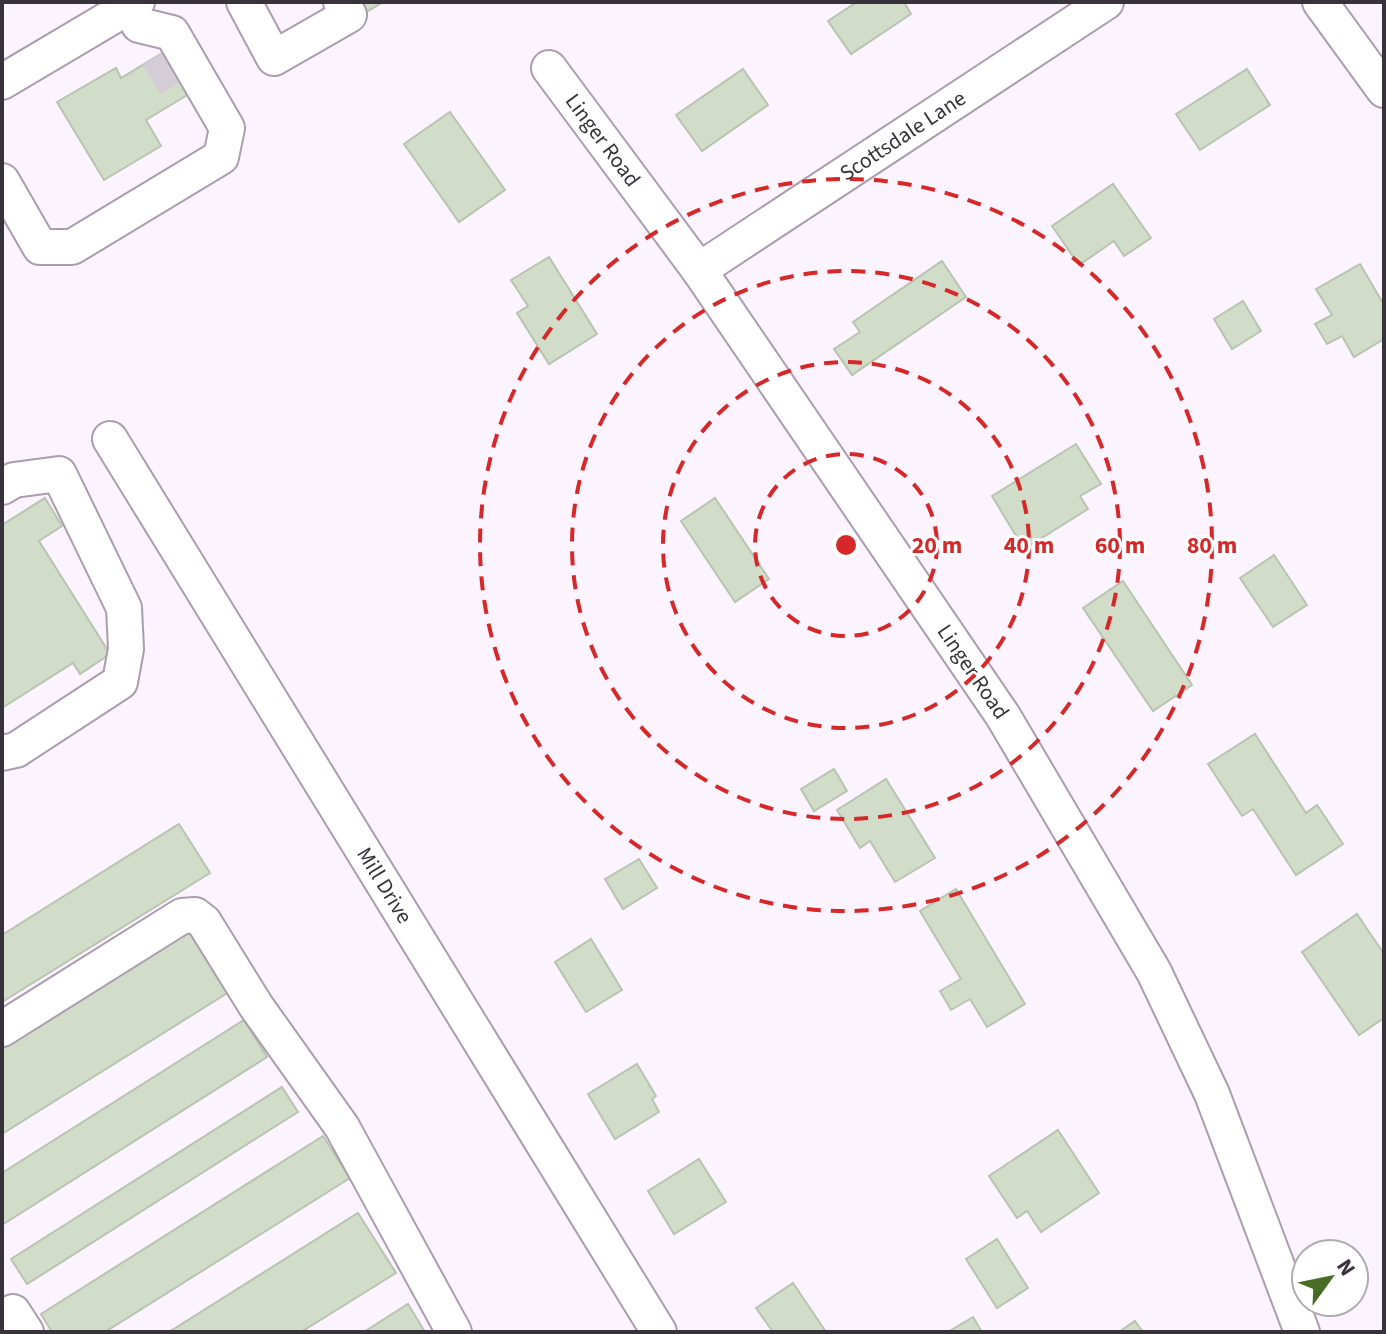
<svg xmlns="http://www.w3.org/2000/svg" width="1386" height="1334" font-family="'Source Sans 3',sans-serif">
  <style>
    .building { fill: #d1ddc9; stroke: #b8c3b0; stroke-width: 2 }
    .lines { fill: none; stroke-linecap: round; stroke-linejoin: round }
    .minor-tunnel { stroke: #d4cdd7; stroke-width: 34; stroke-dasharray: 34 17; stroke-linecap: butt }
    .minor-casing { stroke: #aa9dae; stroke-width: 38 }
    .minor { stroke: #fff; stroke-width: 34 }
    .ring { fill: none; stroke: #d62828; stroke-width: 4; stroke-dasharray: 14 10 }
    .labels { text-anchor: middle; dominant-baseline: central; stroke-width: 6; stroke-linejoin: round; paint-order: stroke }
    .street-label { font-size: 22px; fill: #38333a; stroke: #fff }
    .centre { fill: #d62828; stroke: #fff; stroke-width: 4 }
    .ring-label { font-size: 24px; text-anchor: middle; font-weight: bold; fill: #d62828; stroke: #fff; stroke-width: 6; stroke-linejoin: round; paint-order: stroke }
  </style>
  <rect width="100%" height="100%" fill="#fbf3fe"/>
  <g class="building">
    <polygon points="356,2 383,2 363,14"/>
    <polygon points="857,2 904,2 911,14 851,54 828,21"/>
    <polygon points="174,46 199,88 146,120 161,146 104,180 57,102 116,68 121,78"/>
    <polygon points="743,69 768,105 702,151 676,115"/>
    <polygon points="1247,69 1270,105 1200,150 1176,114"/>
    <polygon points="450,112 505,190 459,222 404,144"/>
    <polygon points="1113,184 1151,238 1124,256 1114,241 1079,265 1052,226"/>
    <polygon points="549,257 597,334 549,364 517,313 528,306 511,280"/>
    <polygon points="942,261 966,297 852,375 834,349 860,332 853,322"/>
    <polygon points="1360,264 1384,305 1384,339 1354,357 1342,336 1327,344 1315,324 1332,315 1316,289"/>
    <polygon points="1243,301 1261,331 1232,349 1214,319"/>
    <polygon points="1076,444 1101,484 1080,496 1088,509 1024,549 992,496"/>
    <polygon points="45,498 62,526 39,541 110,654 80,674 73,663 2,708 2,525"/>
    <polygon points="715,498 769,579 735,602 681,521"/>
    <polygon points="1274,555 1307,605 1273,627 1240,578"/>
    <polygon points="1123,581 1192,685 1153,711 1083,608"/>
    <polygon points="1255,734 1306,813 1317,805 1343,844 1296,875 1253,809 1242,816 1208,764"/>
    <polygon points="834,769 847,791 814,811 801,789"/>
    <polygon points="886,779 935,858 895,882 870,841 860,848 837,810"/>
    <polygon points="179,824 210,873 2,1002 2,935"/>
    <polygon points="639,859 657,888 623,909 605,879"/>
    <polygon points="956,889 1025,1004 987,1027 970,999 951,1010 940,991 961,979 920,911"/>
    <polygon points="1357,914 1384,954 1384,1018 1359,1035 1302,952"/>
    <polygon points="191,931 229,992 2,1134 2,1049"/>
    <polygon points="591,939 622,990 586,1012 555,962"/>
    <polygon points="244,1020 267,1057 2,1225 2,1173"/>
    <polygon points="637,1064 656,1096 652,1099 659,1112 615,1139 588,1094"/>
    <polygon points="282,1087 298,1112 27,1284 11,1259"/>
    <polygon points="1058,1130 1099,1193 1041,1232 1027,1211 1017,1218 989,1176"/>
    <polygon points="323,1136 350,1178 105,1332 52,1332 41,1314"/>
    <polygon points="699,1159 726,1202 674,1234 648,1191"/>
    <polygon points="358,1213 396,1273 301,1332 169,1332"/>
    <polygon points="997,1239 1028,1288 997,1308 966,1259"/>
    <polygon points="793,1283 826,1332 773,1332 756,1308"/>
    <polygon points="408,1304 425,1332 364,1332"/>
    <polygon points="973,1317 982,1332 948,1332"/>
    <polygon points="1135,1321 1143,1332 1119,1332"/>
  </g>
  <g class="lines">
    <polyline class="minor-tunnel" points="157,56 183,98"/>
    <defs>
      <g id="minor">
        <polyline points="244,2 274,58 349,15 341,2"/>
        <polyline points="1320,2 1384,90"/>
        <path id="s1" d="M549 68 699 270 1003 716 1154 972 1212 1094 1302 1332"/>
        <polyline points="2,82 137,2"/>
        <polyline points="2,181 40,247 72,247 221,157 227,128 172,33 139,25"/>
        <path id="s2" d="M699 270 1106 2"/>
        <path id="s3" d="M110 439 659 1332"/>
        <polyline points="2,487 14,480 59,474 124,608 126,649 120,682 16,750 2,753"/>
        <polyline points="2,1029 182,916 195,915 204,922 256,1006 342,1127 454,1332"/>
        <polyline points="2,1319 13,1312 26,1332"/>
      </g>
    </defs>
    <use href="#minor" class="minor-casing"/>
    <use href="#minor" class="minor"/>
  </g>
  <g class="ring">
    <circle cx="846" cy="545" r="91"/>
    <circle cx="846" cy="545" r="183"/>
    <circle cx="846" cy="545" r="274"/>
    <circle cx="846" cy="545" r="366"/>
  </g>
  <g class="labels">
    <g class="street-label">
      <text stroke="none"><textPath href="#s2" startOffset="244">Scottsdale Lane</textPath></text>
      <text stroke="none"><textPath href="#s1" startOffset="90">Linger Road</textPath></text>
      <text stroke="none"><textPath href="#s1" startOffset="738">Linger Road</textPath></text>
      <text stroke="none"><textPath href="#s3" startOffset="524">Mill Drive</textPath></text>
    </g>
  </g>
  <circle cx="846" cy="545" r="12" class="centre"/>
  <g class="ring-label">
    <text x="937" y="553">20 m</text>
    <text x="1029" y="553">40 m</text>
    <text x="1120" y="553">60 m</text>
    <text x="1212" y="553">80 m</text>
  </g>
  <rect width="1386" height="1334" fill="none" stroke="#38333a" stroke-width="8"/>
  <g transform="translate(1330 1278) rotate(57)"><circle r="38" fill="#ffffff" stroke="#afadb0" stroke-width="2"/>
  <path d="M0-6L14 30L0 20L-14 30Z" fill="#486c24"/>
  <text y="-12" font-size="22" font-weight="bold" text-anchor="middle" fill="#38333a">N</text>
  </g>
</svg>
